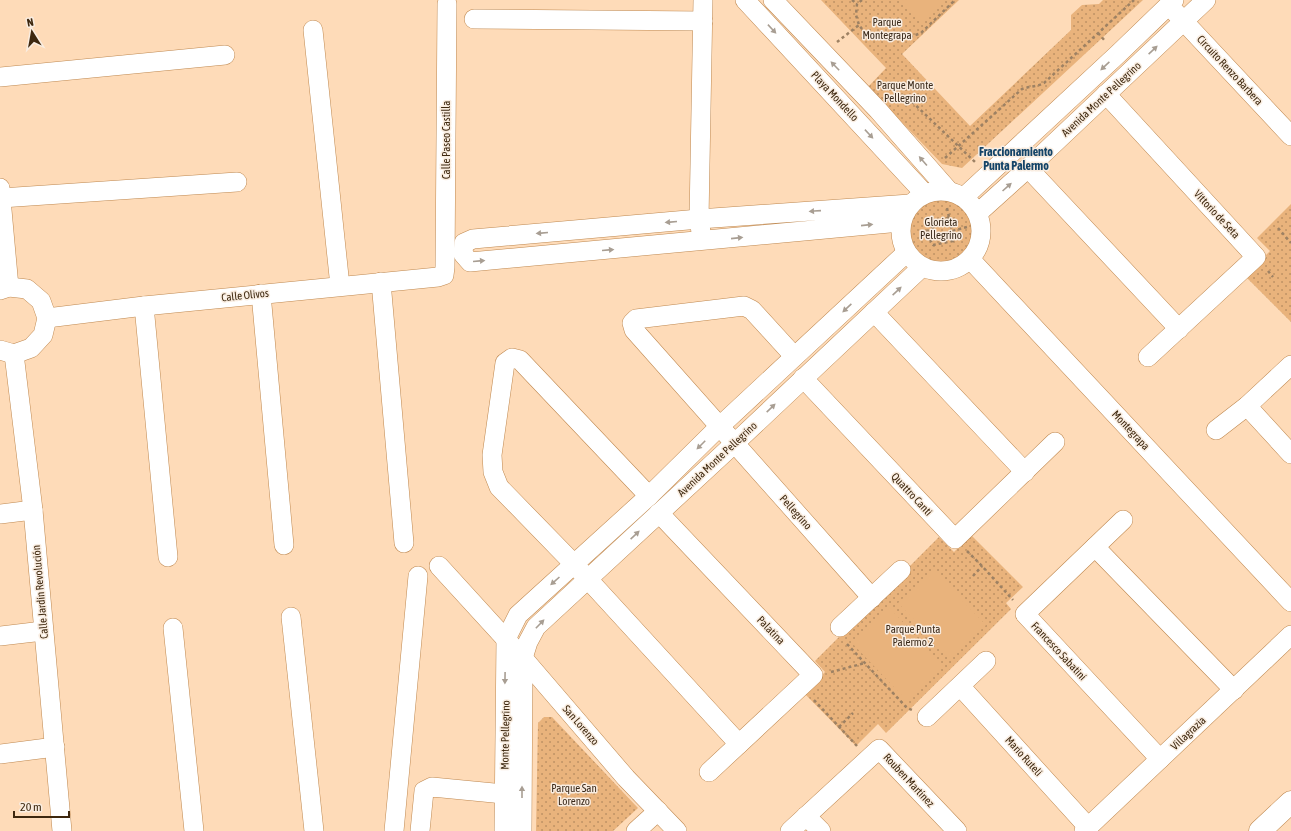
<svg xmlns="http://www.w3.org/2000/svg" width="1291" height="831" font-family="'Asap Condensed',sans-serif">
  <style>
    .park { fill: url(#park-dots) }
    .garden { fill: #e9b37c }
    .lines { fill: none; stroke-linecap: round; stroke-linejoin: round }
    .street-casing { stroke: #bf884f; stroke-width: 20 }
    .secondary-casing { stroke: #bf884f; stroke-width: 23 }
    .path { stroke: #9d8163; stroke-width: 2.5; stroke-dasharray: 3 3; stroke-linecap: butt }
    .street { stroke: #fff; stroke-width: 19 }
    .secondary { stroke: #fff; stroke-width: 22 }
    .oneway { fill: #a89e93 }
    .labels { text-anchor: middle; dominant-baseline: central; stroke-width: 3; stroke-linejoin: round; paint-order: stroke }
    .park-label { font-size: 11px; fill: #3a2919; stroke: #f9ede1 }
    .street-label { font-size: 11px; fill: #3d270e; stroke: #f9ede1 }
    .neighbourhood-label { font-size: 12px; font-weight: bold; fill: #144468; stroke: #f9ede1 }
  </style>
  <defs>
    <pattern id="park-dots" width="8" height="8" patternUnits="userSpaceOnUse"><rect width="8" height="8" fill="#e9b37c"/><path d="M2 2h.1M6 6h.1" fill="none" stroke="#be9264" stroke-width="1.8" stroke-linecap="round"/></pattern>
  </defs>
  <rect width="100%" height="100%" fill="#fedbb8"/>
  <g class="park">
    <polygon points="821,0 959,0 902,54 970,126 1071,30 1071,15 1082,5 1099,4 1103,0 1143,0 962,168 942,164 868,87 886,68"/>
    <circle cx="941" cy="228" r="33"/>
    <polygon points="1291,204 1291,322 1245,276 1270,251 1257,238"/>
    <polygon points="971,535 1023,587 1006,603 1011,609 886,733 878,724 856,746 804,693 825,672 815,661 939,537 954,552"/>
    <polygon points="544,717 552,717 638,808 613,831 536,831 538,723"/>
  </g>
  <g class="garden">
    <polygon points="902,0 944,0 922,21"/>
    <polygon points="933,570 986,625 950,658 898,603"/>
    <polygon points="890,608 943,666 906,700 852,643"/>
  </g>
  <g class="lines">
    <defs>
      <g id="street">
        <polyline points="745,0 924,193"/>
        <polyline points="773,0 878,110 949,191"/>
        <polyline points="1175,12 1291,136"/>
        <polyline points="474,19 703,21"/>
        <polyline points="313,30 340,286"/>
        <polyline points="0,77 225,55"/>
        <polyline points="1106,94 1256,257 1148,357"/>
        <polyline points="1028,168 1179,329"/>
        <polyline points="0,188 9,287"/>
        <circle cx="941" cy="231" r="40"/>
        <polyline points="964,197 1118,54 1174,0"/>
        <polyline points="1,198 237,182"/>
        <polyline points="978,213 1028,168 1206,0"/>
        <polyline points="900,222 470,262 463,254 464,243 473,239 699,219 910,204"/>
        <polyline points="701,232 699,219 703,0"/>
        <polyline points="970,259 1291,602"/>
        <polyline points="381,282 404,543"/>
        <polyline points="0,290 9,287 27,289 41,301 47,318 43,335 31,348 14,354 0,350"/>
        <polyline points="261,294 284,545"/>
        <polyline points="144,306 168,557"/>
        <polyline points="874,312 1025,472"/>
        <polyline points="47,318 144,306 438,277 444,275 445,267 447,4"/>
        <polyline points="14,354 33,510 62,831"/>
        <polyline points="794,356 752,310 744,306 636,319 632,323 634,330 872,598"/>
        <polyline points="803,378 955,539 1055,442"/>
        <polyline points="1247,406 1291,454"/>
        <polyline points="1216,430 1247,406 1291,365"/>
        <polyline points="649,496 520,360 512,358 505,363 492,455 493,472 499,487 574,564 739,744"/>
        <polyline points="659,513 813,675 709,772"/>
        <polyline points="0,514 33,510"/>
        <polyline points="1123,520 1025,614 1160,759"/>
        <polyline points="1095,547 1234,690"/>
        <polyline points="439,566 523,658 626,778 677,831"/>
        <polyline points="291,617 314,831"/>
        <polyline points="840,627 901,570"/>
        <polyline points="173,628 194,831"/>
        <polyline points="0,636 43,631"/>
        <polyline points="960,686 1088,827"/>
        <polyline points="927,717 986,661"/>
        <polyline points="0,754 55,747"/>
        <polyline points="806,816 821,831"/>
        <polyline points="394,831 418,576"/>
        <polyline points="420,831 424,791 432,787 504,794"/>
        <polyline points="504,831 506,639 518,615 649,496 720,426 906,253"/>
        <polyline points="522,831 523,658 528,642 536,627 735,443 922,267"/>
        <polyline points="636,831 658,811"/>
        <polyline points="790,831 879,749 957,831"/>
        <polyline points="1084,831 1291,635"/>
      </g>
      <polyline id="secondary" points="1260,831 1291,802"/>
    </defs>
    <use href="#street" class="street-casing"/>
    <use href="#secondary" class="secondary-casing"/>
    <g class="path">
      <polyline points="852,0 857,4"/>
      <polyline points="862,0 857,4 856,15 859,25 865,33 875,38 910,37 921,33 955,0"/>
      <polyline points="1098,33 1106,42"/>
      <polyline points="837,42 859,25"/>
      <polyline points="891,98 899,95 906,96 975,162"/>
      <path d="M945 158 1022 89C1030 86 1037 87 1044 83L1134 0"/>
      <polyline points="947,208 952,231 967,227"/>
      <polyline points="949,217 926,232 933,245 953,241 952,231"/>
      <polyline points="1278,228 1291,243"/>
      <polyline points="1268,271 1273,277"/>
      <polyline points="967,551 982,566 1013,600"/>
      <polyline points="973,576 982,566"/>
      <polyline points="847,644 907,708 912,710"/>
      <polyline points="831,672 865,663"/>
      <polyline points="814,700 857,746"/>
      <polyline points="839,727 853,713"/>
    </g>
    <use href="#street" class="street"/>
    <use href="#secondary" class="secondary"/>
  </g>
  <defs><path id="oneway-solid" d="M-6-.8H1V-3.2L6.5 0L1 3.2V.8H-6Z"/></defs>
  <g class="oneway">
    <use href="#oneway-solid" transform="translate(772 29) rotate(47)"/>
    <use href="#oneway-solid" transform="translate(1153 50) rotate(-43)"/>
    <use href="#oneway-solid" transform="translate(835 66) rotate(-134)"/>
    <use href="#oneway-solid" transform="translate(1105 66) rotate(137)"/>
    <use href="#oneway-solid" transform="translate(869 134) rotate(47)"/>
    <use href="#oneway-solid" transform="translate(923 161) rotate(-131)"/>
    <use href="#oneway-solid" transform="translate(1007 187) rotate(-42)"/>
    <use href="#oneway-solid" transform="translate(815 211) rotate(176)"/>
    <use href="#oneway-solid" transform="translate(671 222) rotate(175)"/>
    <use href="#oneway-solid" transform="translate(867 225) rotate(-6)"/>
    <use href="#oneway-solid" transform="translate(542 233) rotate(175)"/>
    <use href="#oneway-solid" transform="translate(737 238) rotate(-6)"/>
    <use href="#oneway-solid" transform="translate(608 250) rotate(-5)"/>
    <use href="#oneway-solid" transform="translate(479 261) rotate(-5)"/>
    <use href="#oneway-solid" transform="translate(897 291) rotate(-43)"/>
    <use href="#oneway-solid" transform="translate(847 308) rotate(137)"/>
    <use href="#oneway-solid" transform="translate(771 408) rotate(-44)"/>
    <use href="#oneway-solid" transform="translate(701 445) rotate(135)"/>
    <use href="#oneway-solid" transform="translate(635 535) rotate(-43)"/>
    <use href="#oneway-solid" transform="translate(555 581) rotate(138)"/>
    <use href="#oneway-solid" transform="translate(540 624) rotate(-46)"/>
    <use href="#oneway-solid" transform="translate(505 678) rotate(91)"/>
    <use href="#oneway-solid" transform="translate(522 792) rotate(-90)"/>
  </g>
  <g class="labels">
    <g class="park-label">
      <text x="887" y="22">Parque<tspan x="887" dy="13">Montegrapa</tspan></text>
      <text x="905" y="85">Parque Monte<tspan x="905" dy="13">Pellegrino</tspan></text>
      <text x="941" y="222">Glorieta<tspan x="941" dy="13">Pellegrino</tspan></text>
      <text x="913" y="629">Parque Punta<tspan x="913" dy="13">Palermo 2</tspan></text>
      <text x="574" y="788">Parque San<tspan x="574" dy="13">Lorenzo</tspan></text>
    </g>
    <g class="street-label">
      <text transform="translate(1230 70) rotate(47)">Circuito Renzo Barbera</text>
      <text transform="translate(835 96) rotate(47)">Playa Mondello</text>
      <text transform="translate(1101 99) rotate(-43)">Avenida Monte Pellegrino</text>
      <text transform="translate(446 140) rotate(-90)">Calle Paseo Castilla</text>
      <text transform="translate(1217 214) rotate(47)">Vittorio de Seta</text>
      <text transform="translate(245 295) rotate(-6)">Calle Olivos</text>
      <text transform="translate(1131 430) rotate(47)">Montegrapa</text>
      <text transform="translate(717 459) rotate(-43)">Avenida Monte Pellegrino</text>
      <text transform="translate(912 494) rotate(47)">Quattro Canti</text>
      <text transform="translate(796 512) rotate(48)">Pellegrino</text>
      <text transform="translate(40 592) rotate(-95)">Calle Jardín Revolución</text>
      <text transform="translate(771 630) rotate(46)">Palatina</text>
      <text transform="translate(1059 651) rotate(47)">Francesco Sabatini</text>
      <text transform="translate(581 725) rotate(49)">San Lorenzo</text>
      <text transform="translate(1188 733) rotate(-43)">Villagrazia</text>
      <text transform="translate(505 735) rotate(-89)">Monte Pellegrino</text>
      <text transform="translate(1024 756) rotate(48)">Mario Ruteli</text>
      <text transform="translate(909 780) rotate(47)">Rouben Martínez</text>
    </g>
    <g class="neighbourhood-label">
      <text x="1016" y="152">Fraccionamiento<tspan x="1016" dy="14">Punta Palermo</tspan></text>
    </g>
  </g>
  <g transform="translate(32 32) rotate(349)" stroke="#f9ede1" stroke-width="3" paint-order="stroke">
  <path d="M0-3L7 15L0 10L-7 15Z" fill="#3d270e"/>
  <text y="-6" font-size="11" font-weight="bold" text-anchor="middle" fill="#3d270e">N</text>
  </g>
  <path d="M14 811v6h55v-6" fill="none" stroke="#3d270e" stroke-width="2"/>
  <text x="20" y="811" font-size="12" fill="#3d270e" stroke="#f9ede1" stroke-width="3" paint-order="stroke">20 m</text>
</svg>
